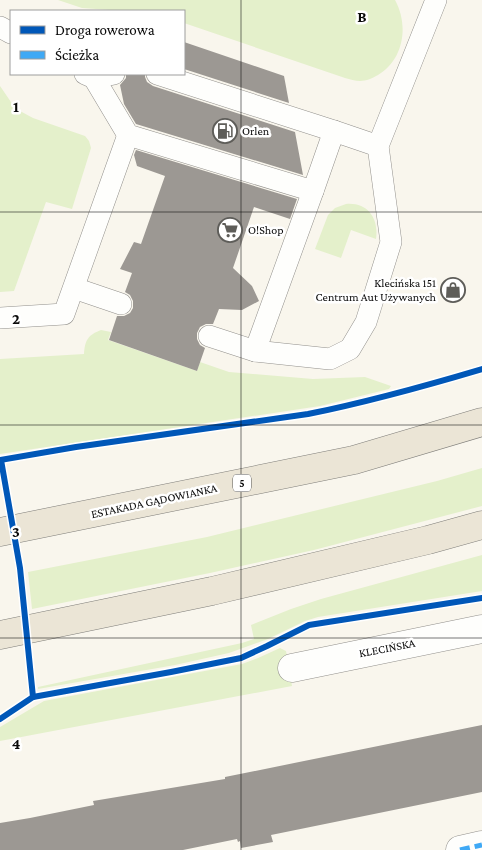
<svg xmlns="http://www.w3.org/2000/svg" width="482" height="850" font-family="'Crimson Pro',serif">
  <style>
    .green { fill: #e4f0cb }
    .building { fill: #9c9893 }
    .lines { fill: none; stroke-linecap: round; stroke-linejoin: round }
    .lane-casing { stroke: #92908c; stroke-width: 22 }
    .street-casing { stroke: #92908c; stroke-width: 29 }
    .primary-casing { stroke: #7f7e7a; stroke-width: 29 }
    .lane { stroke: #fefefc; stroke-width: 21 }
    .street { stroke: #fefefc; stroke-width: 28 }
    .primary { stroke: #ebe5d6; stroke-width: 28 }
    .quiet { stroke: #3fa9f5; stroke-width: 5; stroke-dasharray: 10 5; stroke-linecap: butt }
    .cycleway-casing { stroke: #fff; stroke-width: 9 }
    .cycleway { stroke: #0057b8; stroke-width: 6 }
    .grid { fill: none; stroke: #0a0a0a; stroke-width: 1; stroke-opacity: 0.55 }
    .labels { text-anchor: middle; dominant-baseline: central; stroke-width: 5; stroke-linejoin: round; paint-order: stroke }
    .shield { fill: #fff; stroke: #545454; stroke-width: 1 }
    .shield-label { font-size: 11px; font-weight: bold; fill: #0a0a0a }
    .poi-label { font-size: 12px; fill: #0a0a0a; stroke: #fff; text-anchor: start }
    .street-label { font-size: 12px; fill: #0a0a0a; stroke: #fff }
    .grid-label { font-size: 16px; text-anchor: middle; font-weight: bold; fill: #0a0a0a; stroke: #fff; stroke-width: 5; stroke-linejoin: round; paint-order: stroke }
  </style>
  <rect width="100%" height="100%" fill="#f9f6ed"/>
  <g class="green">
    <path d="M58 0H395C409 25 404 60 378 75 373 78 366 81 360 81 355 81 350 79 345 78L184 23V11H125L82 8Z"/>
    <polygon points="0,86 13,105 20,111 33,118 85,136 89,141 91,148 72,209 46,202 14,291 0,292"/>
    <path d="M346 204C368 202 379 219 376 239L351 230 341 258 315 249 328 215 335 208Z"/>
    <path d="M101 330 111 332 108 340 197 371 200 362 229 372 313 379 365 377 391 386 389 389 320 406 0 454V359L84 354C85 340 88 335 101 330Z"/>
    <polygon points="482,468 482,506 314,550 210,573 32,609 28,572 207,537 437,481"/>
    <polygon points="482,555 482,591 318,617 305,621 268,639 229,653 175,665 38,689 38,687 242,643 254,639 251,625 291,609 321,599"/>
    <polygon points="280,648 286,651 292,686 0,741 0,727 44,701 242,664 258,658"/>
  </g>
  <g class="building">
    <polygon points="184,42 284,76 289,103 184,69"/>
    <polygon points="126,74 145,74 145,77 147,82 153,86 295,132 303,175 136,124 124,104 120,85 126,78"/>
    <polygon points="136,150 297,199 290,219 254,207 233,268 252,286 259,301 242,310 219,309 213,324 206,324 200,327 197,333 197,339 200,345 205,348 197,371 109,340 117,316 124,316 130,313 133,308 133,301 130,295 125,292 132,273 120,269 134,242 141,244 165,176 137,166 134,155"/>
    <polygon points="482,725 482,792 271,835 273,842 241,848 240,841 238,842 237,839 183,850 0,850 0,823 30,818 94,805 93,801 225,779 225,777"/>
  </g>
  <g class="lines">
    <defs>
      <g id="lane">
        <polyline points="0,27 11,33"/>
        <polyline points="85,74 94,78 128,135 313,191 334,131 378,146"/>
        <polyline points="157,74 334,131"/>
        <polyline points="94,78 114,74"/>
        <polyline points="313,191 255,351 330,359 350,349 366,322 391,242 378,146 436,0"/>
        <polyline points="74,288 121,304"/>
        <polyline points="0,318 64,314 128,135"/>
        <polyline points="209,336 255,351"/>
      </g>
      <g id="street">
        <polyline points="292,668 482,629"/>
        <polyline points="460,850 482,845"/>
      </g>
      <g id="primary">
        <polyline points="0,532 354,460 482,422"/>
        <polyline points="0,635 212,591 428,540 482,525"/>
      </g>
    </defs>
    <use href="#lane" class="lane-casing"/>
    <use href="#street" class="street-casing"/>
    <use href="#primary" class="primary-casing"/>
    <use href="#lane" class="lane"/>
    <use href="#street" class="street"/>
    <use href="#primary" class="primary"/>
    <polyline class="quiet" points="460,850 482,845"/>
    <defs>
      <g id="cycleway">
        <path d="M0 460 76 447 308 414C367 402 425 386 482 369"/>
        <polyline points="1,460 20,568 33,697"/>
        <polyline points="0,719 33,697 171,672 241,658 267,646 309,625 482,598"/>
      </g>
    </defs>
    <use href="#cycleway" class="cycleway-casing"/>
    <use href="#cycleway" class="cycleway"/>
  </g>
  <path class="grid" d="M241 0V850M0 212H482M0 425H482M0 638H482"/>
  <defs>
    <symbol id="fuel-ring" viewBox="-11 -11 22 22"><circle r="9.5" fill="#fff" stroke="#5e5d59" stroke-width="1.5"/><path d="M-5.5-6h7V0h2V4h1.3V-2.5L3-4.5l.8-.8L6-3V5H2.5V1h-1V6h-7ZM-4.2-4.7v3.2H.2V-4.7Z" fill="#5e5d59"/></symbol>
    <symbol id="supermarket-ring" viewBox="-11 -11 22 22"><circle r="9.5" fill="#fff" stroke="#5e5d59" stroke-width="1.5"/><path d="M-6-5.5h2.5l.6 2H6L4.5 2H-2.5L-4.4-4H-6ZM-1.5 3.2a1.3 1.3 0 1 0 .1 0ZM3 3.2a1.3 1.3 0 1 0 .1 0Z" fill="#5e5d59"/></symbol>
    <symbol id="shop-ring" viewBox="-11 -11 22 22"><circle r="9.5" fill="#fff" stroke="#5e5d59" stroke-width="1.5"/><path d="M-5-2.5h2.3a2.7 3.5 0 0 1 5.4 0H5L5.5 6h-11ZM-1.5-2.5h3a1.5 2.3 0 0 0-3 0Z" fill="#5e5d59"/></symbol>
  </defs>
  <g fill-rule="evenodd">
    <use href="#fuel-ring" x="211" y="117" width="28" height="28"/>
    <use href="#supermarket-ring" x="216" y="216" width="28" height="28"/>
    <use href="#shop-ring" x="439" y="276" width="28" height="28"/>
  </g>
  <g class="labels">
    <rect class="shield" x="233" y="474.5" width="18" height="17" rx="4"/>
    <g class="shield-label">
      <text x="242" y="483">5</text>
    </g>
    <g class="poi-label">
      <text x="242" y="131">Orlen</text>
      <text x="248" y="230">O!Shop</text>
      <text x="436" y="283" text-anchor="end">Klecińska 151<tspan x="436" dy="14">Centrum Aut Używanych</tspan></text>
    </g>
    <g class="street-label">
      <text transform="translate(154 501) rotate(-12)">ESTAKADA GĄDOWIANKA</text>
      <text transform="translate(387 648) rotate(-11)">KLECIŃSKA</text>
    </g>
  </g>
  <g class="grid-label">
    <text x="362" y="22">B</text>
    <text x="16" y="112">1</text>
    <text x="16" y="324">2</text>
    <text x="16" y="537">3</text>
    <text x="16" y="749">4</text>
  </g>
  <rect x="10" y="10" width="175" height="65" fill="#ffffff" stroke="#9d9d9d"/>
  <rect x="20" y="26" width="25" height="8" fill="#0057b8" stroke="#9d9d9d"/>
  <text x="55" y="35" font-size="15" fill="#0a0a0a">Droga rowerowa</text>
  <rect x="20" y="51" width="25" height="8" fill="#3fa9f5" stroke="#9d9d9d"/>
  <text x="55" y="60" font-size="15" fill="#0a0a0a">Ścieżka</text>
</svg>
